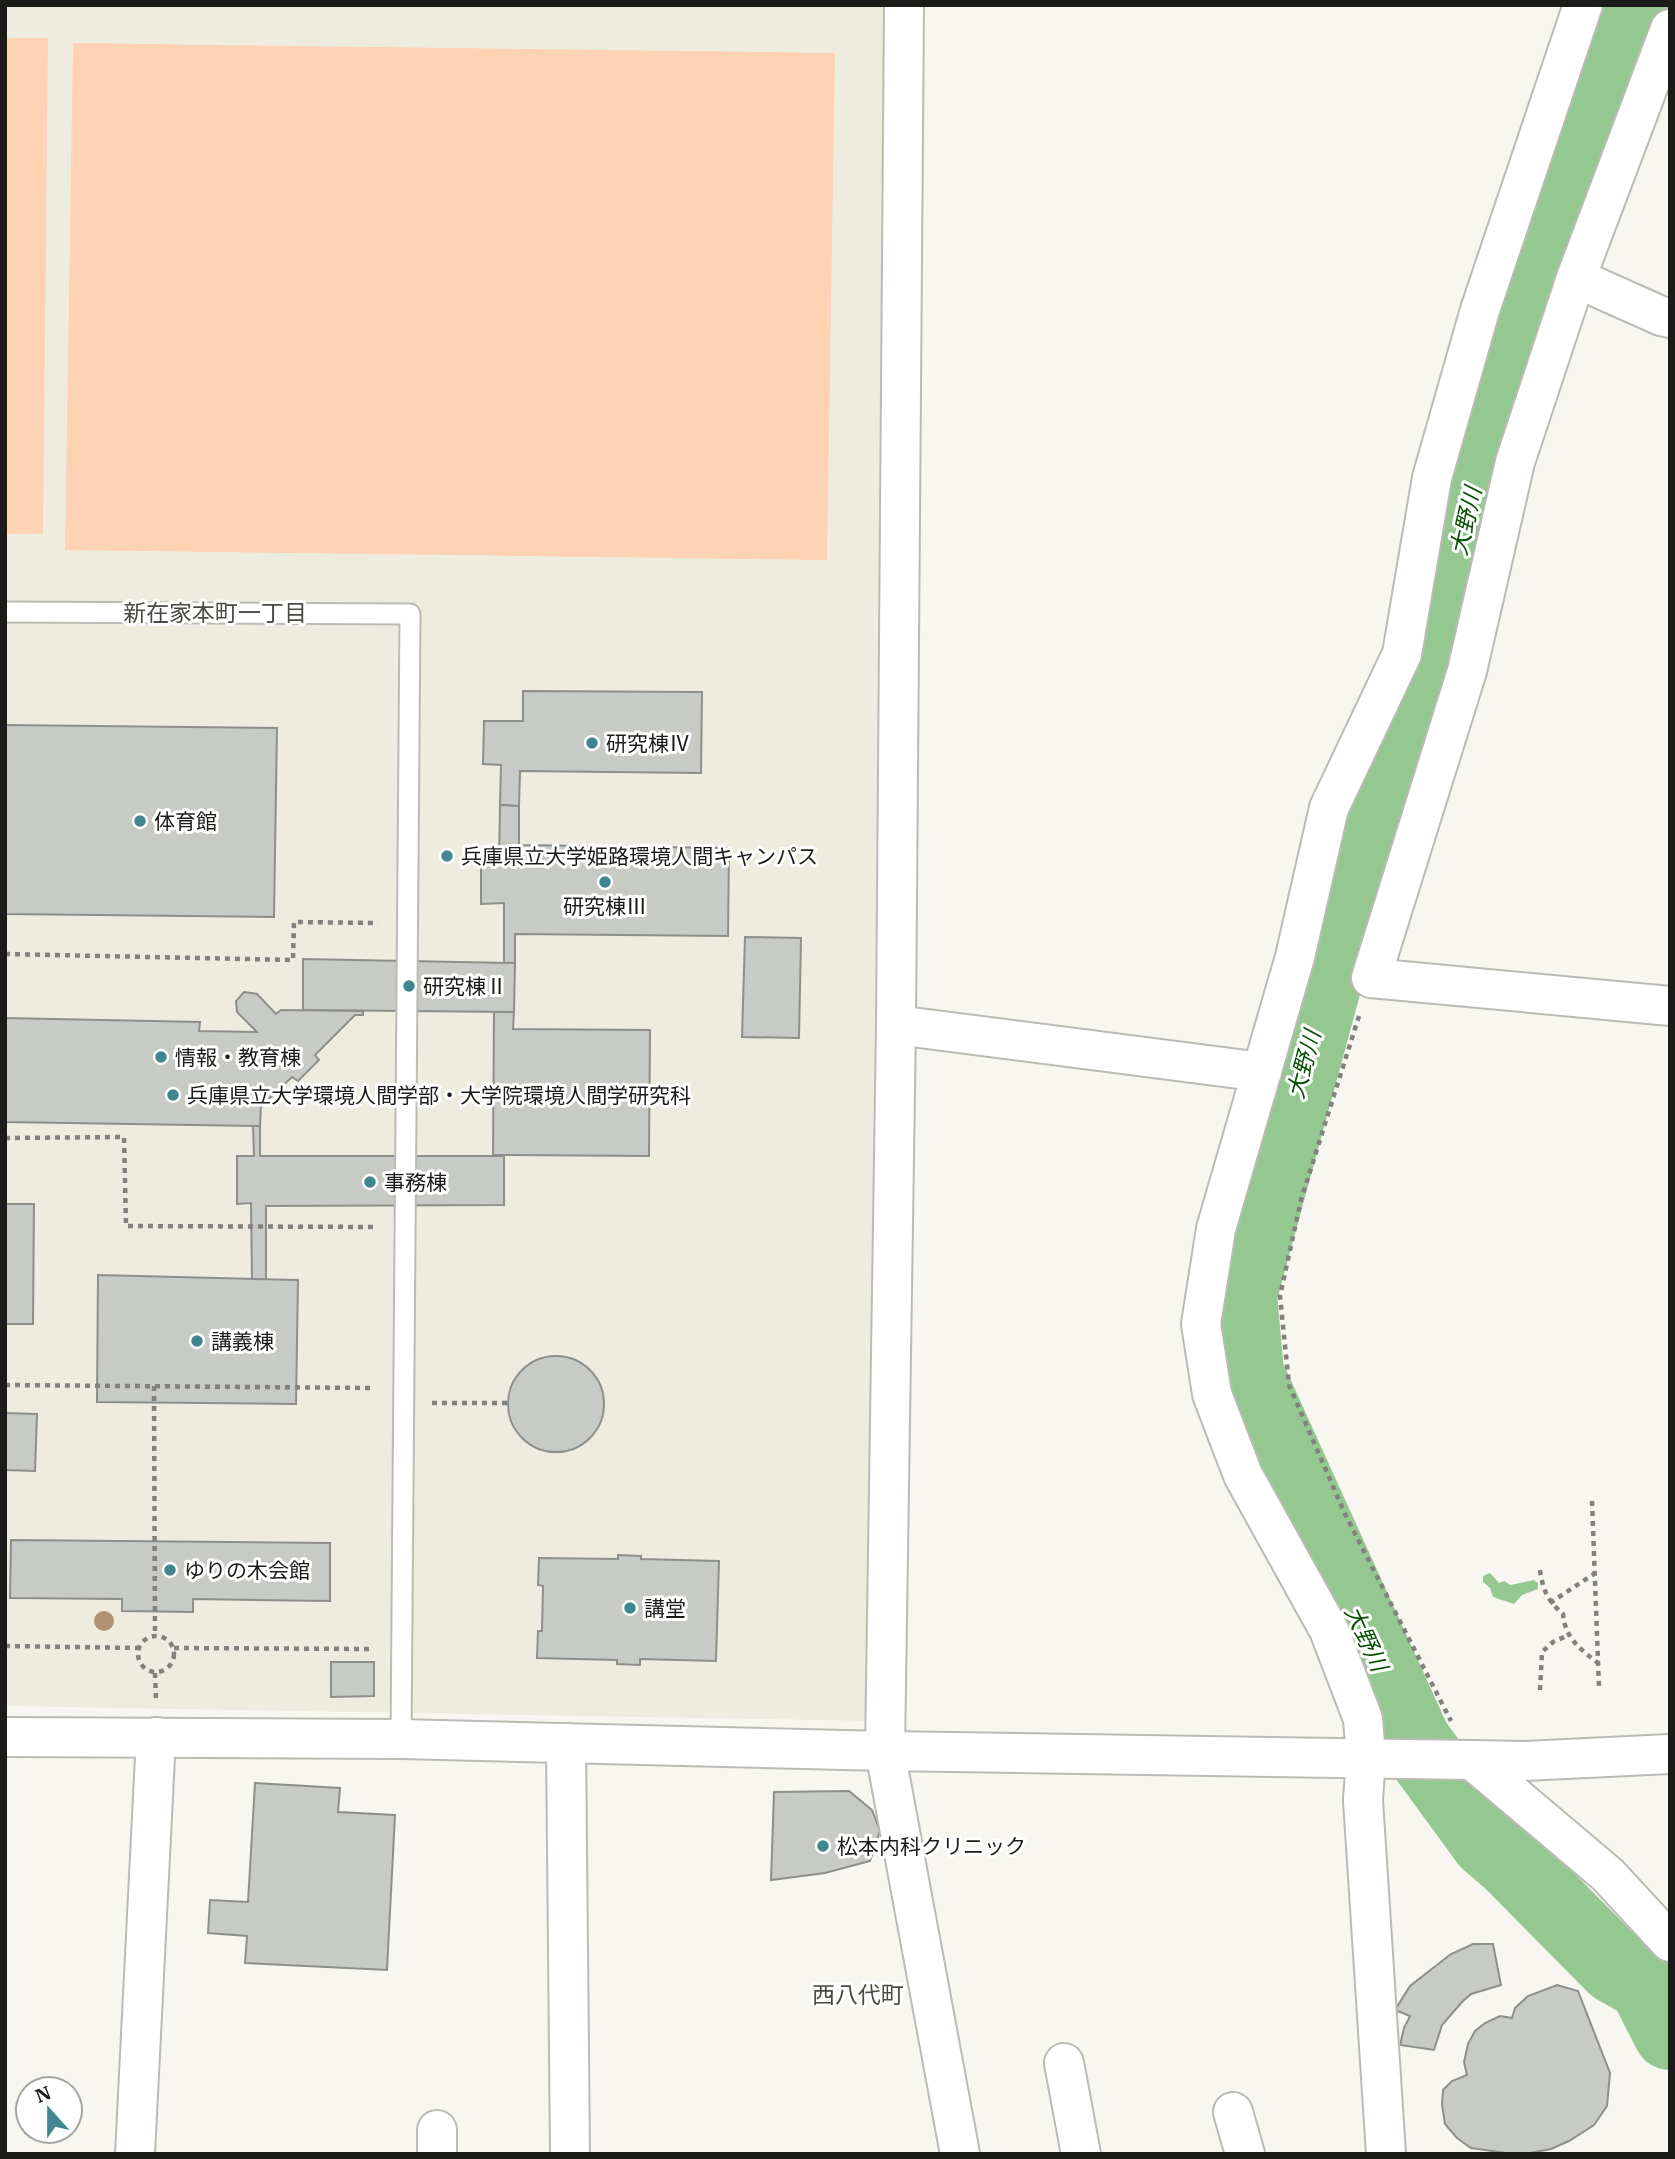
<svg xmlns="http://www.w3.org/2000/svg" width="1675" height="2159" font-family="'IBM Plex Serif','Noto Sans JP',serif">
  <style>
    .built { fill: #eeecdf }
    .green { fill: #fed2b3 }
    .water { fill: #95c890 }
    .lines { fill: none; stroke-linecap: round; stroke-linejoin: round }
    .river { stroke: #95c890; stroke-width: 74 }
    .building { fill: #c8cac5; stroke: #8d8f8a; stroke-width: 2 }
    .lane-casing { stroke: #bbbbb5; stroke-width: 23 }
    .street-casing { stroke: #bbbbb5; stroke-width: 42 }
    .secondary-casing { stroke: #bbbbb5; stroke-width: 42 }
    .path { stroke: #82817e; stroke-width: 4.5; stroke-dasharray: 5 5; stroke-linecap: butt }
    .lane { stroke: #fff; stroke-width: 19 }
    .street { stroke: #fff; stroke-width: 38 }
    .secondary { stroke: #fff; stroke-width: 38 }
    .tree { fill: #b09170 }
    .poi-dot { fill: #3f868f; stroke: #fff; stroke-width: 2.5 }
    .labels { text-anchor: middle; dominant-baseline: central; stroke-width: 6; stroke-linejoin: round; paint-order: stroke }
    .poi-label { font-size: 21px; fill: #1b1b19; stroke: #fff; text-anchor: start }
    .water-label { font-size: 23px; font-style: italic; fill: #075205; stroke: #fff }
    .neighbourhood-label { font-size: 23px; fill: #4b4a45; stroke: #fff }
  </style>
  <rect width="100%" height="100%" fill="#f7f6f1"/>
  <polygon class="built" points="5,5 899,5 876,1721 5,1706"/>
  <g class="green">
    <polygon points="5,38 48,38 43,534 5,534"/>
    <polygon points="73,43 835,53 827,560 65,550"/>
  </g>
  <polygon class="water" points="1490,1573 1499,1583 1504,1581 1510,1585 1534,1580 1538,1583 1538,1589 1522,1595 1514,1604 1493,1597 1490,1588 1483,1582 1483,1576"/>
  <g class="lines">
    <polyline class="river" points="1644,5 1512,320 1429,670 1327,975 1240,1295 1247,1373 1414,1741 1487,1841 1510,1861 1615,1967 1645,1984 1670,2033"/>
  </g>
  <g class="building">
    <polygon points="523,691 702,692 701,773 520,771 519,806 500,805 501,765 483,764 484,721 523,721"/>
    <polygon points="5,725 277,728 274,917 5,914"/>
    <polygon points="500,805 519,806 519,845 729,848 728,936 515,934 515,963 504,963 504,903 481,904 481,860 499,860"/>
    <polygon points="745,937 801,938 799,1038 742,1037"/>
    <polygon points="303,959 515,963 514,1012 303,1010"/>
    <polygon points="244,992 257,994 276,1014 281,1010 363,1011 363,1015 355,1015 315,1055 319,1060 298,1081 292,1077 261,1106 260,1126 5,1122 5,1018 200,1022 199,1031 257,1032 237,1012 236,1001"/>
    <polygon points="494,1012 514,1012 513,1029 650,1030 649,1156 493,1155"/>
    <polygon points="253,1126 260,1126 260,1156 504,1156 504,1205 266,1206 266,1280 252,1281 251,1203 237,1204 237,1156 254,1156"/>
    <polygon points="5,1204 34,1204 33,1324 5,1324"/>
    <polygon points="98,1275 298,1280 296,1404 97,1402"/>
    <circle cx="556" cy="1404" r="48"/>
    <polygon points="5,1413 37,1414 35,1471 5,1470"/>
    <polygon points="11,1540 330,1543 330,1601 193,1599 193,1612 122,1611 122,1599 10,1598"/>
    <polygon points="618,1555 641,1556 641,1559 719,1561 716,1661 640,1659 640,1665 617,1664 617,1660 537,1658 538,1631 542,1631 543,1586 538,1585 539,1558 618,1559"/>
    <polygon points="331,1662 374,1662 374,1696 331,1697"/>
    <polygon points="255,1783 340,1788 338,1812 395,1815 387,1970 245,1963 247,1936 208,1933 210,1900 248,1902"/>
    <polygon points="849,1791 872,1810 880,1831 870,1861 825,1873 771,1880 774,1792"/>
    <polygon points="1473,1944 1493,1944 1501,1985 1471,1994 1462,2002 1442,2025 1434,2050 1400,2045 1404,2028 1410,2016 1395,2010 1410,1986 1451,1954"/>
    <polygon points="1557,1985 1578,1991 1610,2073 1607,2106 1594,2125 1569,2141 1551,2149 1530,2153 1506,2153 1471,2148 1457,2138 1445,2124 1442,2105 1443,2090 1452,2081 1467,2075 1464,2062 1468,2044 1475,2031 1485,2023 1500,2016 1512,2018 1515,2008 1528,1996"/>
  </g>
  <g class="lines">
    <defs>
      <polyline id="lane" points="5,612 410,614 401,1739"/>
      <g id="street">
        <polyline points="904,5 896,1025 885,1751 960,2154"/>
        <polyline points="1670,29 1576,278 1515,462 1467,671 1371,978 1670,1006"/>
        <polyline points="1576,278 1661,316 1670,318"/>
        <polyline points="896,1025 1262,1072"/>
        <polyline points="566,1743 570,2154"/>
        <polyline points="1472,1760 1608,1875 1670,1942"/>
        <polyline points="1064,2063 1081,2154"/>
        <polyline points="1233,2112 1245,2154"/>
        <polyline points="437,2154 437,2130"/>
        <polyline points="1386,2154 1363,1800 1366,1757 1363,1719 1329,1630 1243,1475 1212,1394 1201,1324 1216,1229 1295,957 1329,808 1402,654 1432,478 1480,310 1583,5"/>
      </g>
      <g id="secondary">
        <polyline points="5,1737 401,1739 885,1751 1472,1760 1524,1761 1670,1754"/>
        <polyline points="135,2154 156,1737"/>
      </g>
    </defs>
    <use href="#lane" class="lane-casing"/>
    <use href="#street" class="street-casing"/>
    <use href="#secondary" class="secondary-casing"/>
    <g class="path">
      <polyline points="5,954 293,960 294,922 378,923"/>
      <polyline points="1359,1016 1301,1200 1280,1296 1289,1385 1345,1514 1451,1721"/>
      <polyline points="5,1138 124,1137 126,1226 376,1227"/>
      <polyline points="5,1385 374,1388"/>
      <polyline points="154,1386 155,1636"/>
      <polyline points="432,1403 508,1403"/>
      <polyline points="1592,1501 1599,1688"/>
      <path d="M1540 1570C1543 1590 1547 1600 1563 1614 1565 1638 1580 1649 1598 1663"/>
      <polyline points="1550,1603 1594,1574"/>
      <circle cx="156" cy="1654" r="18"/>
      <polyline points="5,1646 139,1648"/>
      <polyline points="174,1648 372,1649"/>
      <polyline points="155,1673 156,1700"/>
      <polyline points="1540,1690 1542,1652 1553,1642 1569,1635"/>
    </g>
    <use href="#lane" class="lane"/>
    <use href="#street" class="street"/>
    <use href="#secondary" class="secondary"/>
  </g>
  <circle class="tree" cx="104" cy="1621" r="10"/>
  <g class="poi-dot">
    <circle cx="592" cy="743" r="7"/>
    <circle cx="140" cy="821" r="7"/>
    <circle cx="447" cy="856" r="7"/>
    <circle cx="605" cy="882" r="7"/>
    <circle cx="409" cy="986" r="7"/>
    <circle cx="161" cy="1057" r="7"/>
    <circle cx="173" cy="1095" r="7"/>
    <circle cx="370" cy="1182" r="7"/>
    <circle cx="197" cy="1341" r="7"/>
    <circle cx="170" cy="1570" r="7"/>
    <circle cx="630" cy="1608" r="7"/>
    <circle cx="823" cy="1846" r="7"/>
  </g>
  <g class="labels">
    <g class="poi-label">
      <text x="606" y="743">研究棟Ⅳ</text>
      <text x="154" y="821">体育館</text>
      <text x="461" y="856">兵庫県立大学姫路環境人間キャンパス</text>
      <text x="605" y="906" text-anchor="middle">研究棟Ⅲ</text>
      <text x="423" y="986">研究棟Ⅱ</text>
      <text x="175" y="1057">情報・教育棟</text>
      <text x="187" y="1095">兵庫県立大学環境人間学部・大学院環境人間学研究科</text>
      <text x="384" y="1182">事務棟</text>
      <text x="211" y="1341">講義棟</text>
      <text x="184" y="1570">ゆりの木会館</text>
      <text x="644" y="1608">講堂</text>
      <text x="837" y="1846">松本内科クリニック</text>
    </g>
    <g class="water-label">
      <text transform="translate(1465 521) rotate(-77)">大野川</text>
      <text transform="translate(1303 1064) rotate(-75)">大野川</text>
      <text transform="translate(1367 1638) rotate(65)">大野川</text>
    </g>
    <g class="neighbourhood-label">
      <text x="215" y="612">新在家本町一丁目</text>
      <text x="858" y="1994">西八代町</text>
    </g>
  </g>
  <rect width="1675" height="2159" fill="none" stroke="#1b1b19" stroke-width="14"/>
  <g transform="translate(49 2110) rotate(339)"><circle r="33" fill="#ffffff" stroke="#a4a4a3" stroke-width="2"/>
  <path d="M0-5L12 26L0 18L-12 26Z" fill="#3f868f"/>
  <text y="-10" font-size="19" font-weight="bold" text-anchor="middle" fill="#1b1b19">N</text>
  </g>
</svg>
